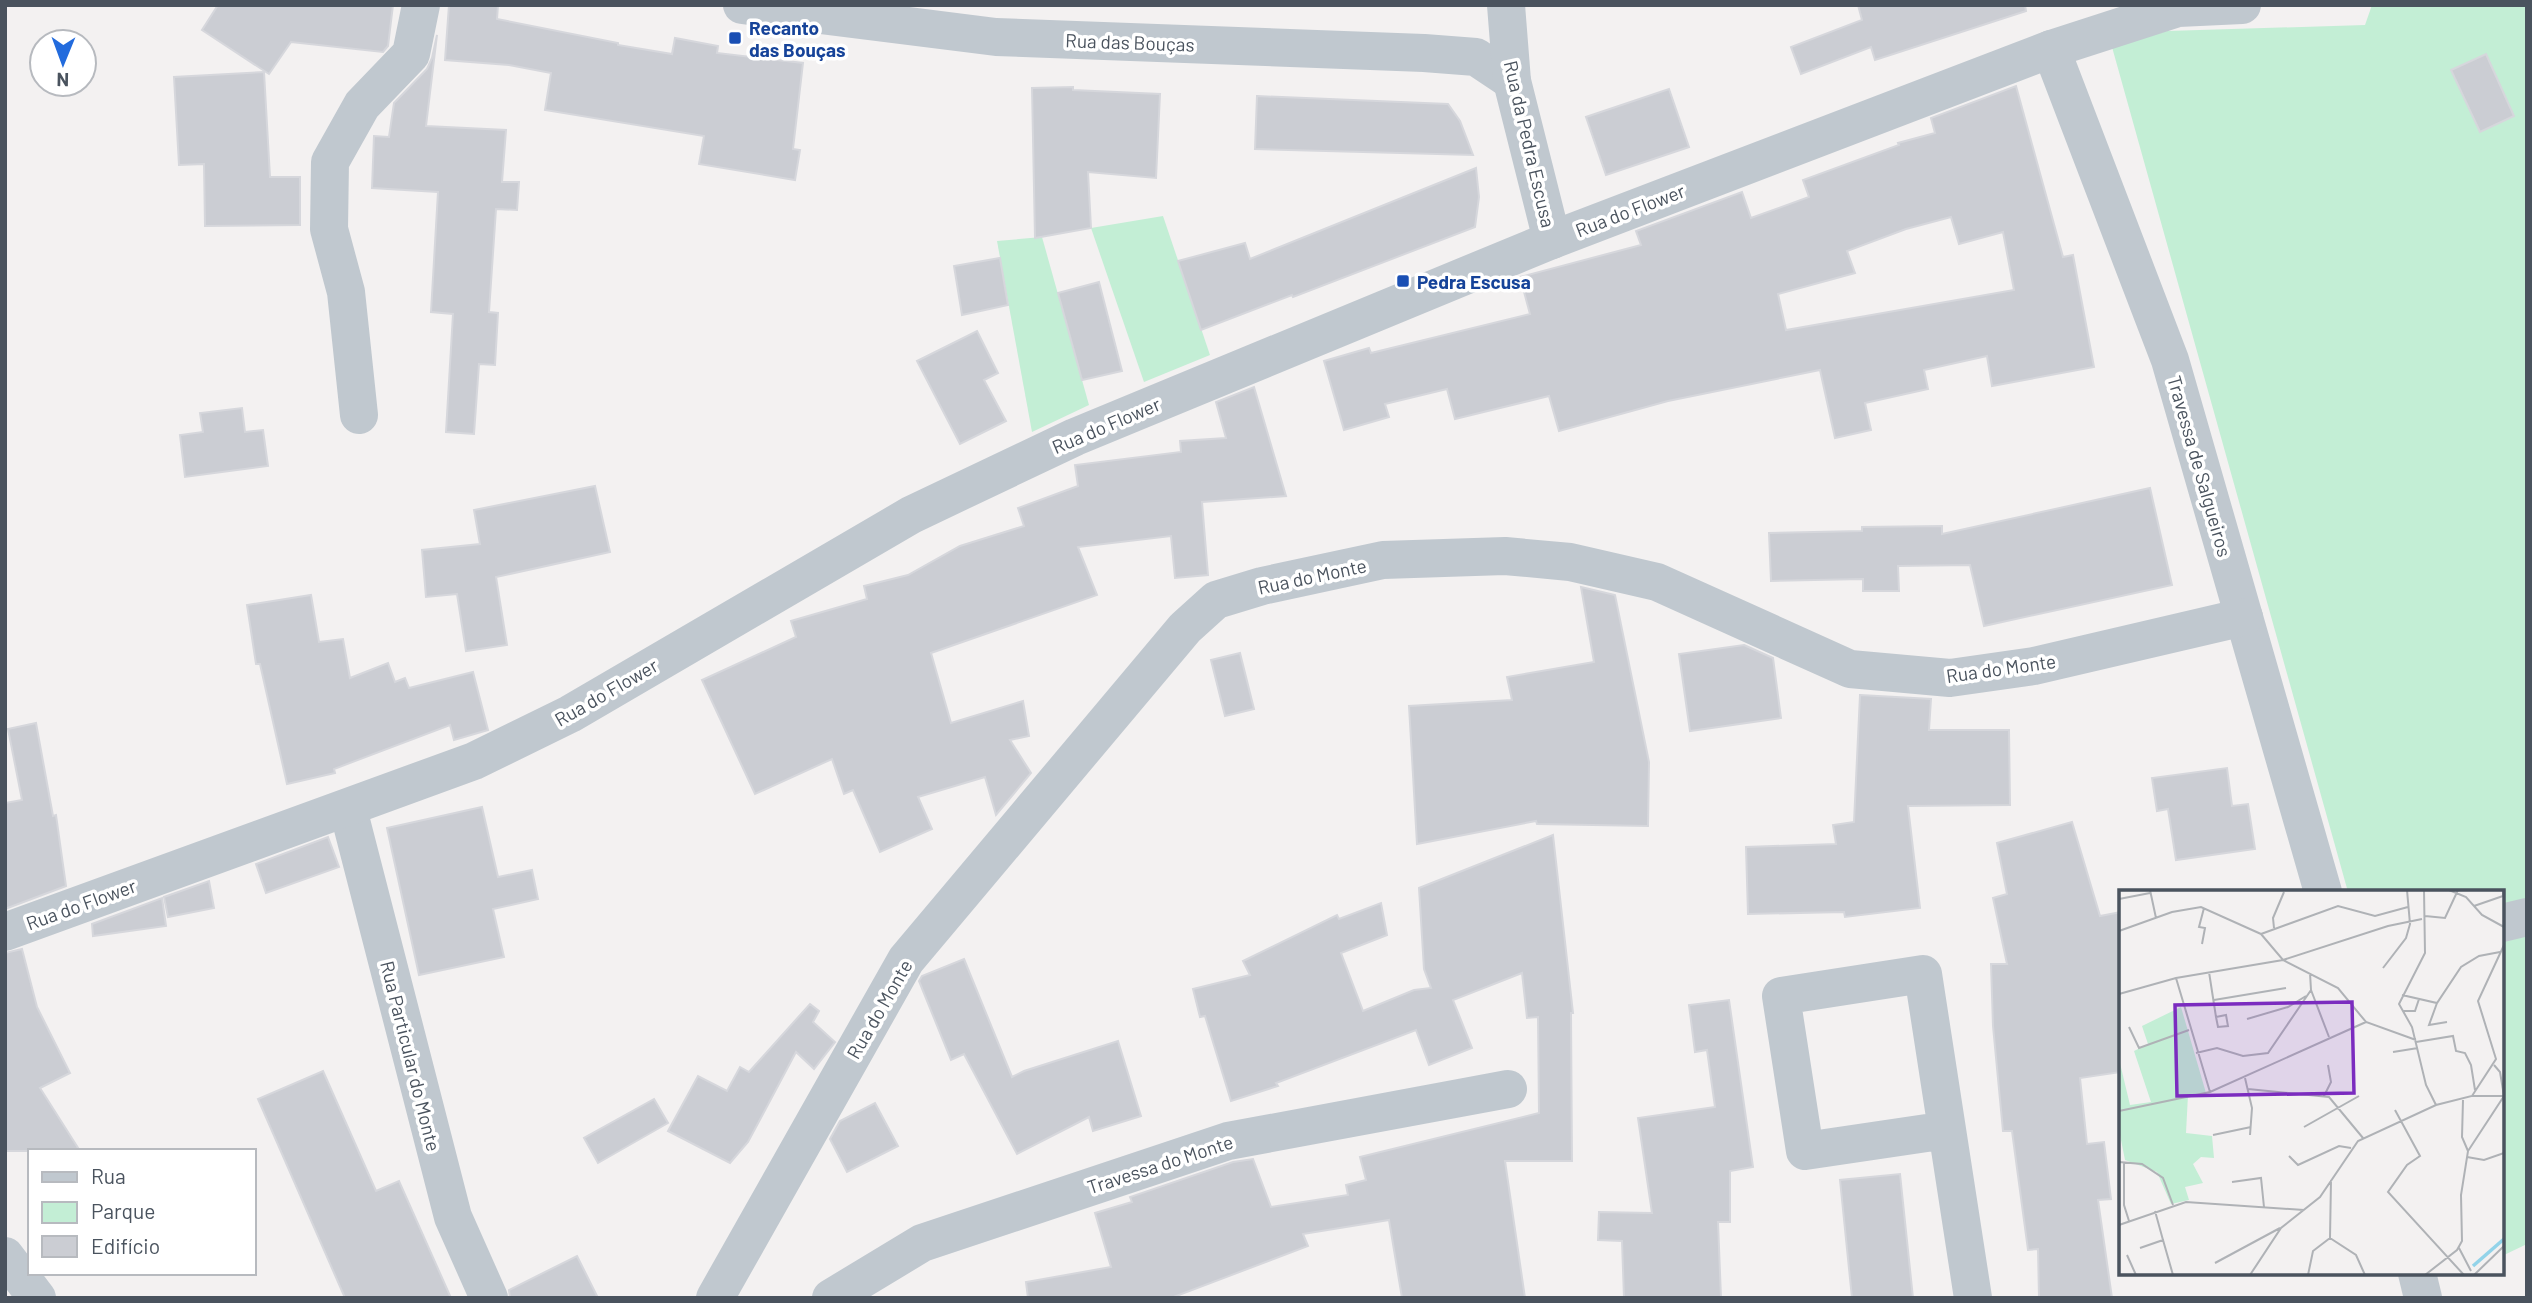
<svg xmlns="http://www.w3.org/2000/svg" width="2532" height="1303" font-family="Barlow,sans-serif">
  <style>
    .green { fill: #c3eed5 }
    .building { fill: #cbcdd3; stroke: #d6d7dc; stroke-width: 2; fill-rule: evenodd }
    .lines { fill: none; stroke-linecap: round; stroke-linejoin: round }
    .minor { stroke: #c0c8cf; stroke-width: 38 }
    .transit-dot { fill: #1a4fb4; stroke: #fff; stroke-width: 2.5 }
    .labels { text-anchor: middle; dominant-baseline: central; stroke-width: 7; stroke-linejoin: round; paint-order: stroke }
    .transit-label { font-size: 19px; font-weight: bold; fill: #164399; stroke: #fff; text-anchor: start }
    .street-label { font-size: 19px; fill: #4a535e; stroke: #fff }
    .inset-river { fill: none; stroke: #92d3e9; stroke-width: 3.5 }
    .inset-road { fill: none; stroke: #afb2b6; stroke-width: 2 }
    .view { fill: #7b2cbf; fill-opacity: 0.15; stroke: #7b2cbf; stroke-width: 3.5 }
    .inset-edge { fill: none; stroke: #4a535e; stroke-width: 3.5 }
  </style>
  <rect width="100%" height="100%" fill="#f3f1f1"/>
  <g class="green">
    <polygon points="2372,5 2527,5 2527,1244 2502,1256 2502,892 2348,892 2112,47 2167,31 2365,25"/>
    <polygon points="1163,216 1210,355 1144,382 1091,228"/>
    <polygon points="1042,237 1089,405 1032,432 997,241"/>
  </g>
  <g class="building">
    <polygon points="218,5 393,5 388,46 383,52 291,42 269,74 202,30"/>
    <polygon points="449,5 498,5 497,19 618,43 618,45 672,54 675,38 718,46 717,53 803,63 793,149 800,150 795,180 699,164 704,136 545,110 551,73 509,65 445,60"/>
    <polygon points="1858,5 2025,5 2026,11 1875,60 1871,47 1801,74 1791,47 1862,20"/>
    <polygon points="437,35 426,126 506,130 502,182 519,182 517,210 496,209 489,312 498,313 495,365 479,364 474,434 446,432 453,314 431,312 438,192 372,188 374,136 389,137 394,103 427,69 432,58"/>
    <polygon points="2486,54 2514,116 2480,132 2451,70"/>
    <polygon points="264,72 270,177 300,177 300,225 205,226 204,164 179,165 174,77"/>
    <path d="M2016 86 2063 257 2073 255 2094 367 1992 386 1987 356 1924 370 1928 389 1865 403 1871 430 1835 438 1820 370 1668 401 1559 431 1549 396 1455 419 1447 389 1385 404 1389 417 1344 430 1324 361 1369 348 1371 353 1530 314 1520 277 1641 245 1636 231 1742 192 1751 218 1809 197 1803 180 1899 145 1898 143 1935 133 1931 118ZM1951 217 1959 244 2003 232 2014 290 1786 330 1778 294 1855 273 1847 251 1906 229Z"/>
    <polygon points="1073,87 1073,90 1160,94 1156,178 1088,172 1091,228 1035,238 1032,88"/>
    <polygon points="1669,89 1689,147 1606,175 1586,117"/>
    <polygon points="1257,96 1448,104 1460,121 1473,155 1255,149"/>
    <polygon points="1476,168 1479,197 1475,227 1293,297 1292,295 1201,330 1178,261 1245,243 1250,259"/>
    <polygon points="1000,258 1008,305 962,315 954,266"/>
    <polygon points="1099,282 1122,371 1082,380 1058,293"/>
    <polygon points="977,331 998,373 984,380 1006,421 960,444 917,361"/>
    <polygon points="1254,387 1286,496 1202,502 1208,575 1175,578 1171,536 1078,547 1097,595 931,653 951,723 1023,701 1029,736 1010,740 1031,773 996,815 985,777 918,797 932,829 880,852 853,790 844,794 832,759 755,794 702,680 796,637 791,621 867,599 864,586 908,575 960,546 1024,526 1018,508 1078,486 1075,465 1181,452 1180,441 1226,438 1216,402"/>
    <polygon points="242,408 245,432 263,430 268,466 185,477 180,435 203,432 200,413"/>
    <polygon points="595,486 610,552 496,577 507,645 466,651 457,594 426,597 422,550 480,544 474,510"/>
    <polygon points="2150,488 2172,585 1984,626 1970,565 1898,566 1899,591 1863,591 1863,579 1771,581 1769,533 1862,531 1862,527 1942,526 1942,534"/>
    <polygon points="1581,587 1615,595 1649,762 1648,826 1537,824 1536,821 1417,844 1409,706 1512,700 1507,677 1594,662"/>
    <polygon points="311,595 319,642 343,639 350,678 388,663 395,682 405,678 409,688 473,672 488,730 454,740 450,725 334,769 335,773 287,784 260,664 256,664 247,605"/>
    <polygon points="1744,645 1773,658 1781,718 1690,731 1679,654"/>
    <polygon points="1240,653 1254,709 1225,716 1211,660"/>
    <polygon points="1860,695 1931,699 1929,730 2009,730 2010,805 1908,806 1920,908 1845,917 1844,912 1748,914 1746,847 1836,844 1833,825 1854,822"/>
    <polygon points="36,723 53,816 56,815 66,886 5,909 5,803 22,800 8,729"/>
    <polygon points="2227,768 2232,806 2248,804 2255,849 2176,860 2168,809 2157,811 2152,778"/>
    <polygon points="482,807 498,877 532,870 538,899 493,909 504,957 419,975 387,828"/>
    <polygon points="2072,822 2100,916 2121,912 2121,1072 2080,1078 2087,1144 2104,1142 2111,1199 2098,1200 2112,1298 2039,1298 2038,1249 2028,1250 2012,1131 2003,1131 1993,1026 1991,964 2007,964 1993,898 2007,894 1997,843"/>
    <polygon points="1553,835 1573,1013 1571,1013 1572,1161 1505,1161 1525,1298 1402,1298 1389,1220 1303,1234 1308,1246 1171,1298 1028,1298 1026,1282 1111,1267 1095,1213 1132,1202 1130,1197 1233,1162 1253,1159 1271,1207 1348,1195 1346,1185 1366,1180 1360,1157 1539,1113 1538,1017 1527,1018 1522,973 1453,1000 1472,1048 1429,1065 1416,1030 1276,1083 1278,1086 1231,1101 1205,1016 1200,1017 1193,989 1250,975 1243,961 1337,915 1339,919 1381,903 1387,935 1341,953 1363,1011 1414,990 1431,988 1424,969 1419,888"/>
    <polygon points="328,837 339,867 266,893 256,864"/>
    <polygon points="209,881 214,908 168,917 164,897"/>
    <polygon points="162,898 166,926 93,936 92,924"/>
    <polygon points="22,949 37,1007 70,1073 40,1088 80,1151 5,1151 5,953"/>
    <polygon points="964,959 1012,1077 1024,1071 1118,1041 1141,1116 1093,1131 1089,1117 1017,1154 964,1054 951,1060 919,981 922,976"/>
    <polygon points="1729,1000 1753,1167 1730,1171 1730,1222 1718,1222 1721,1298 1624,1298 1622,1241 1598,1240 1599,1212 1652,1213 1638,1118 1715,1107 1707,1050 1695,1052 1689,1005"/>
    <polygon points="810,1004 819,1011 813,1022 835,1042 814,1069 796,1052 748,1142 730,1163 668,1131 698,1076 727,1091 740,1067 749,1072"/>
    <polygon points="323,1071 376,1191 399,1181 451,1298 345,1298 258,1099"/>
    <polygon points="654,1099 668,1123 598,1163 584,1138"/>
    <polygon points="875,1103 898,1146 847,1172 830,1139 840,1121"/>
    <polygon points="1900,1174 1913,1298 1852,1298 1840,1180"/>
    <polygon points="577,1256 598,1298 510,1298 509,1290"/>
  </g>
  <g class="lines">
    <g class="minor">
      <polyline points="742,5 996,37 1424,53 1476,57 1512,81"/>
      <polyline points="1506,5 1512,81 1552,240"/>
      <polyline points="2051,49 2170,360 2323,892"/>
      <polyline points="359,415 346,292 329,229 330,162 362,105 411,54 421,5"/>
      <polyline points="348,809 453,1217 489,1298"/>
      <polyline points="2502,923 2527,917"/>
      <polyline points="5,932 474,761 570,714 911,515 1075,437 1552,240 2051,49 2178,8 2242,5"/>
      <polyline points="1947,1130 1805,1151 1781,996 1923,974 1973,1298"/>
      <polyline points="5,1256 37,1298"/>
      <polyline points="2417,1273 2423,1298"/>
      <polyline points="715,1298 906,960 1185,628 1216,600 1262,586 1383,560 1505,556 1570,562 1657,582 1850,669 1950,678 2034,666 2244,617"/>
      <polyline points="831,1298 922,1243 1228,1141 1508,1089"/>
    </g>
  </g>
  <g class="transit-dot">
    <rect x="728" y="31" width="14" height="14" rx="3.5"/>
    <rect x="1396" y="274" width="14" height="14" rx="3.5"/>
  </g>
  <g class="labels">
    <g class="transit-label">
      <text x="749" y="27">Recanto<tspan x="749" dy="22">das Bouças</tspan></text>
      <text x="1417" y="281">Pedra Escusa</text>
    </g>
    <g class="street-label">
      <text transform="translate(1130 42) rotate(2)">Rua das Bouças</text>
      <text transform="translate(1530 144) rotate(77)">Rua da Pedra Escusa</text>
      <text transform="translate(1630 210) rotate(-21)">Rua do Flower</text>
      <text transform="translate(1106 425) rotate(-23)">Rua do Flower</text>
      <text transform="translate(2200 466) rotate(74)">Travessa de Salgueiros</text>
      <text transform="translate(1312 576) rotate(-12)">Rua do Monte</text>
      <text transform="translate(2001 668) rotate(-8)">Rua do Monte</text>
      <text transform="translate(606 692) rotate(-30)">Rua do Flower</text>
      <text transform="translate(81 904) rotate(-20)">Rua do Flower</text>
      <text transform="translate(879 1009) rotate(-60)">Rua do Monte</text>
      <text transform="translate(411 1056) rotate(76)">Rua Particular do Monte</text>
      <text transform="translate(1160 1164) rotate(-18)">Travessa do Monte</text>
    </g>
  </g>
  <g transform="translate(2119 890)">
    <rect width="385" height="385" fill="#f3f1f1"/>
    <path d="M62 117 87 203 69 205 67 243 93 246 95 268 82 267 74 274 84 293 66 297 70 310 52 314 38 282 6 270 0 240V169L11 215 32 212 15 161 29 154 23 136Z" fill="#c3eed5"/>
    <path class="inset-river" d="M354 376 385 349"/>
    <path class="inset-road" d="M31 0 37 28M305 0 306 63 280 114 293 137 307 195 317 215M330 0 347 7 363 25 385 37M0 9 31 3M355 16 384 6V0M306 26 326 28 339 0M155 38 154 28 165 2M0 41 53 22 82 17 142 44M142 44 164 70 219 98 247 132 297 150M142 44 219 16 256 26 289 17M83 54 86 38 80 37 85 18M264 78 287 48 291 34 288 0M90 82 97 127 99 137 109 136 107 125 97 127M57 88 91 202M192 100 210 147M0 104 57 88 164 70 269 36 303 29M283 105 318 113 342 77 360 66 381 62M95 110 167 98M318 113 310 135 328 132M284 121H296L300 109M128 129 169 117 187 106M10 137 20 158 70 140M297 152 334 146 337 161 346 163 352 175 356 200M274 162 299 158M77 163 98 158 124 166 149 163 192 100 191 83M126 188 133 218 131 245M129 199 210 207 244 248M205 206 212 192 209 175M353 206H385M344 210 343 247 349 261M276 220 301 266 288 275 269 302 345 385M0 221 91 202 247 132M185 237 240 206M94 245 132 237M170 266 179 275 220 256 232 258M348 267 365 270 385 263M0 272 23 274 44 288 54 315M5 272V315L10 331M212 290 211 348 237 365 246 385M113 292 142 288 145 317M0 335 67 312 185 320M44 350 54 385M21 358 44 350 36 321M340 358 352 381M8 365 17 385M96 373 161 338M131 385 162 338 201 307 239 251 317 215 353 206 377 169 359 111 385 55M189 385 194 361 211 348M306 385 338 360 343 351 342 305 349 261 385 206 381 182 375 175M355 385 385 356"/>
    <path class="view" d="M233 112 235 203 58 206 56 115Z"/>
    <rect width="385" height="385" class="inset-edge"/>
  </g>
  <rect width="2532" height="1303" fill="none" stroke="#4a535e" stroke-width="14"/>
  <rect x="28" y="1149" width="228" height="126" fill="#ffffff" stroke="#b7babf" stroke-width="2"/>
  <rect x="42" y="1172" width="35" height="10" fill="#c0c8cf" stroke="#b7babf" stroke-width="2"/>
  <text x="91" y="1184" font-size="21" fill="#4a535e">Rua</text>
  <rect x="42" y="1202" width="35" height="21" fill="#c3eed5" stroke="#b7babf" stroke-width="2"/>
  <text x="91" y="1219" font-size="21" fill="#4a535e">Parque</text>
  <rect x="42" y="1236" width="35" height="21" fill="#cbcdd3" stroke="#b7babf" stroke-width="2"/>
  <text x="91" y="1254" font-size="21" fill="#4a535e">Edifício</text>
  <g transform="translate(63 63) rotate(181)"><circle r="33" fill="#ffffff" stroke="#b7babf" stroke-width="2"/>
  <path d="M0-5L12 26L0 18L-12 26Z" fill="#226bdd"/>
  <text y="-10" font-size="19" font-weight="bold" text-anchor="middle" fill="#4a535e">N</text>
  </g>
</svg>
